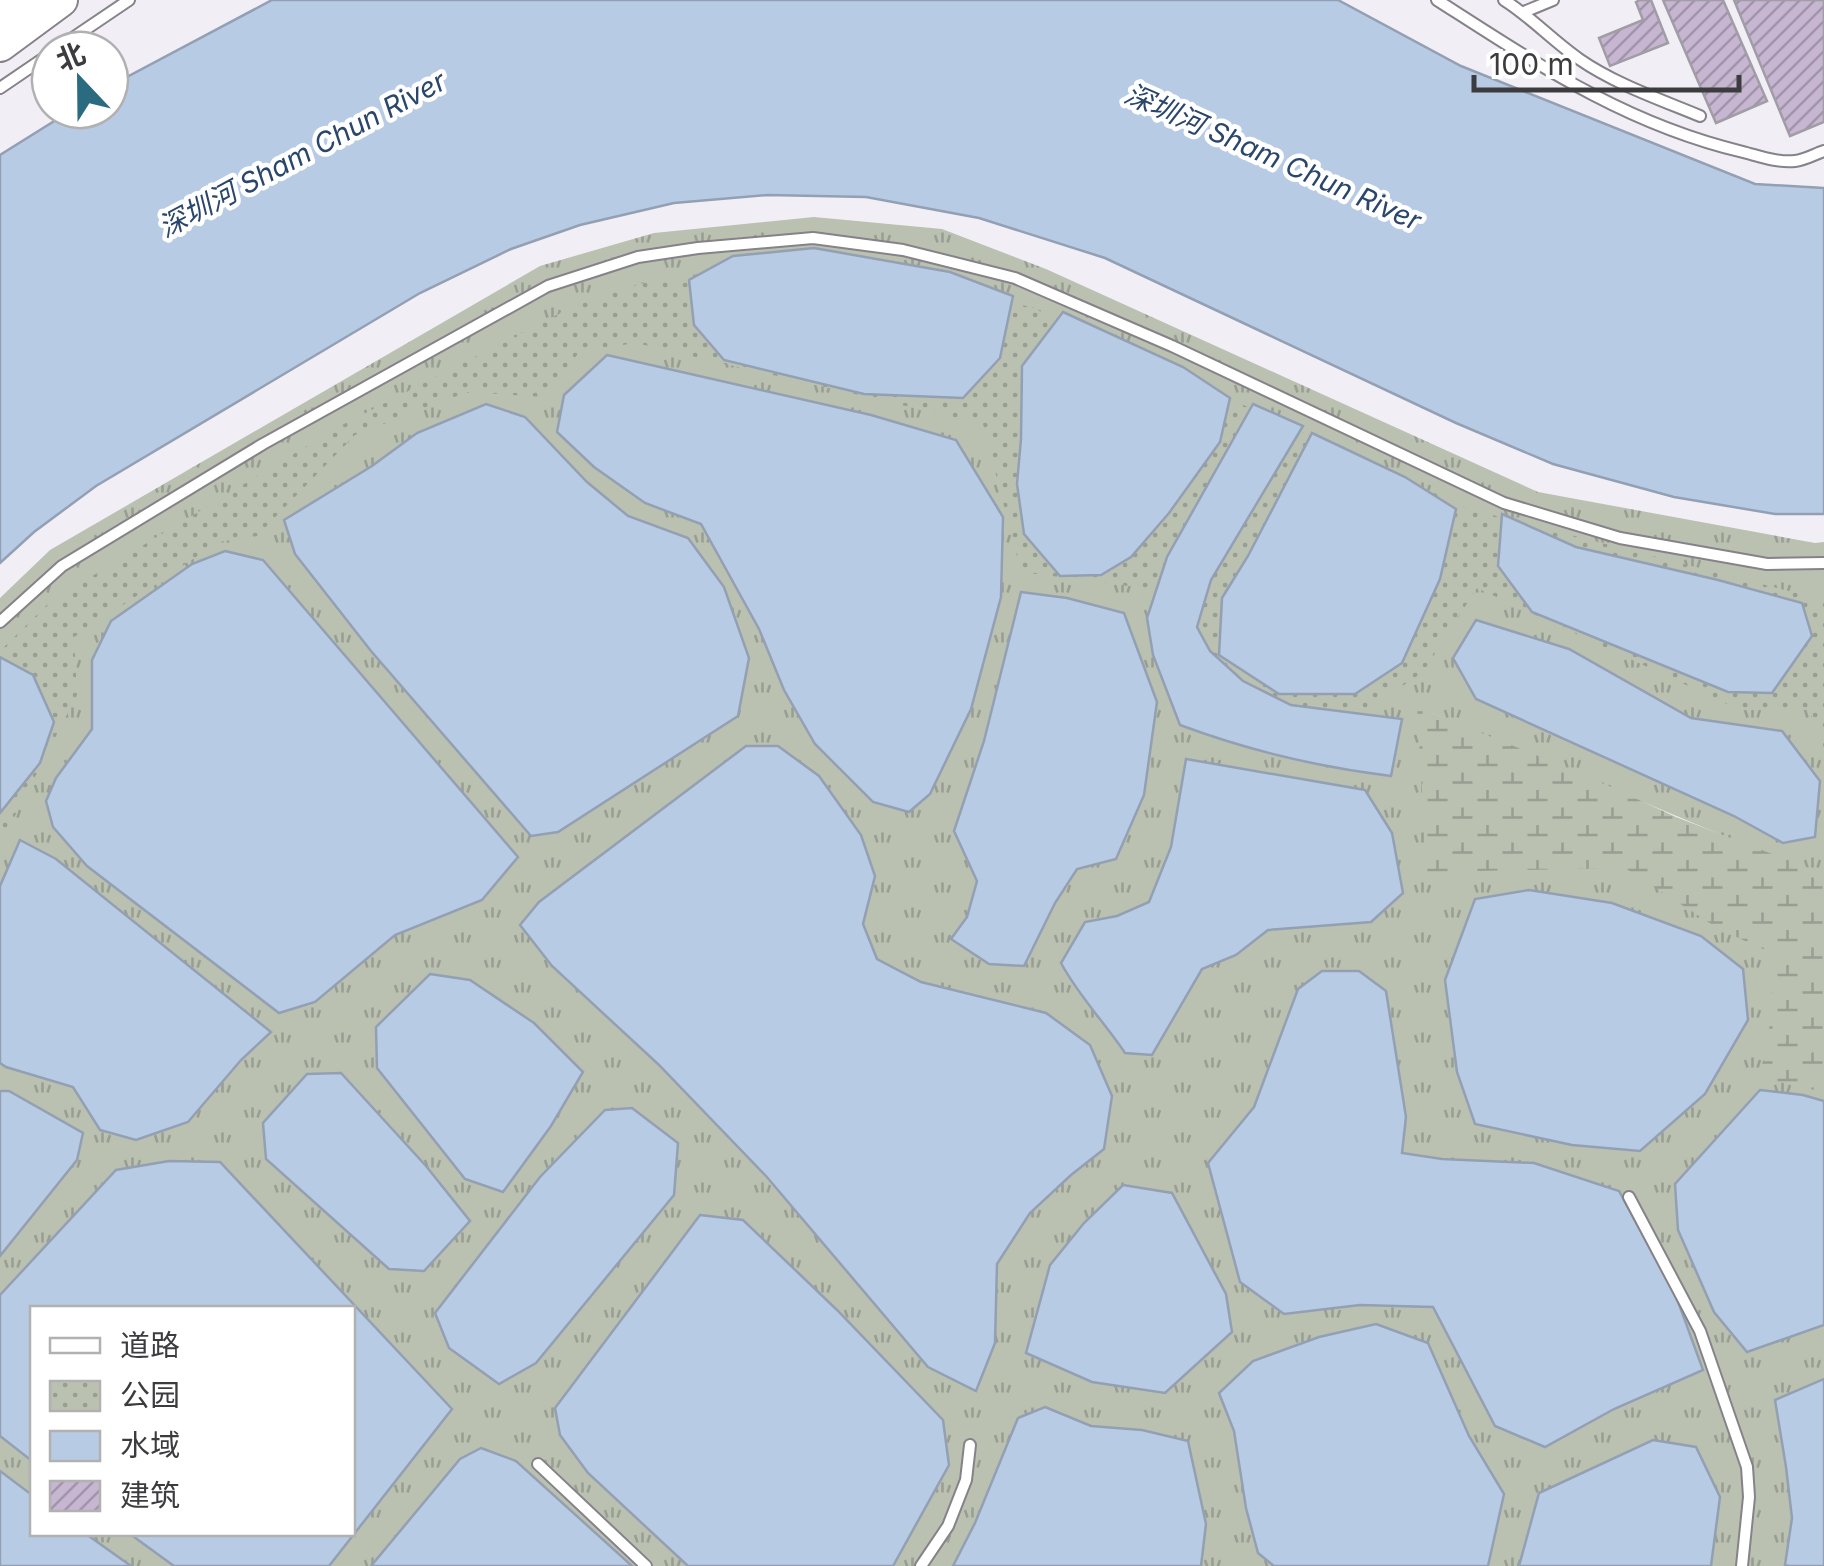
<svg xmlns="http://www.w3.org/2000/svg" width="1824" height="1566" font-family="Inter,'Noto Sans SC',sans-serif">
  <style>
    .grass { fill: url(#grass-tufts); fill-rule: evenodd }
    .wetland { fill: url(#wetland-marsh) }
    .park { fill: url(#park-dots) }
    .water { fill: #b8cbe5; stroke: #93a0b3; stroke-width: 2.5 }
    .building { fill: url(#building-hatch); stroke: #a19da4; stroke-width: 2.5 }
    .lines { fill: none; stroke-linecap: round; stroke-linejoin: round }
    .service-casing { stroke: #868289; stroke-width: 14 }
    .primary-casing { stroke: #868289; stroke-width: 36 }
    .trunk-casing { stroke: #868289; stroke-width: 39 }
    .service { stroke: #fff; stroke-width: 10 }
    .primary { stroke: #fff; stroke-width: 32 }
    .trunk { stroke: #fff; stroke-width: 35 }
    .labels { text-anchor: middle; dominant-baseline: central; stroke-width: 9; stroke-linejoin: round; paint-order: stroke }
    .water-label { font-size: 28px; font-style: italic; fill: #2a466b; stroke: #fff }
  </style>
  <defs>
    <pattern id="grass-tufts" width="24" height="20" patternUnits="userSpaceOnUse" patternTransform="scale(2.5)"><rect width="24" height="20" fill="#bac1b0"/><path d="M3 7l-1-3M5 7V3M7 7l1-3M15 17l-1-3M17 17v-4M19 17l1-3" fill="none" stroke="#989e91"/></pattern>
    <pattern id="wetland-marsh" width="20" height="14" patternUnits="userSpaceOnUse" patternTransform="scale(2.5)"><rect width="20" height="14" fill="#bac1b0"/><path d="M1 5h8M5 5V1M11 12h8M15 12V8" fill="none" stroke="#989e91"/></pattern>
    <pattern id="park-dots" width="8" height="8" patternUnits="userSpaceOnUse" patternTransform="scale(2.5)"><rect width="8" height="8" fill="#bac1b0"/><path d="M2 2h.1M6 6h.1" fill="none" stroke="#989e91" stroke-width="1.8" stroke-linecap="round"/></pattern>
    <pattern id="building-hatch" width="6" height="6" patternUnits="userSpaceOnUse" patternTransform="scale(2.5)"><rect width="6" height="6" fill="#c6b6d1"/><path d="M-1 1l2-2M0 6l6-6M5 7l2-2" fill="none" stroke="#a295ab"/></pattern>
  </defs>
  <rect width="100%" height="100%" fill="#f2eef6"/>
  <path class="grass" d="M814 217 942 229 1046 269 1538 492 1815 543 1824 542V878L1429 712 1797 953 1824 1087V1566H0V598L50 550 540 266 654 233ZM32 1308H352V1534H32Z"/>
  <polygon class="wetland" points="1417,707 1585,775 1676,817 1824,874 1824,1092 1757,1077 1767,1051 1776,955 1719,929 1625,868 1427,872"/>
  <polygon class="park" points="817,259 1031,307 1469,509 1824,600 1824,748 1809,710 1740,710 1477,588 1423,672 1364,712 1283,722 1193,649 1180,601 1144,588 1021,572 983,424 636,343 580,351 545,397 467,392 355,435 257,536 219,542 74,637 77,695 0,845 0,651 51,601 340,426 580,303 653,280"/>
  <g class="water">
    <polygon points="272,0 1338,0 1461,66 1755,184 1824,188 1824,514 1775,514 1674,497 1553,464 1456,423 1105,258 979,218 866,197 768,195 674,203 580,225 511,249 420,293 96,486 34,532 0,563 0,155 72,110 110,110 110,86"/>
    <polygon points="814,248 950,272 1013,296 1000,358 963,398 864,394 724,360 694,325 689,280 733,256"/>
    <polygon points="1063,312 1183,367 1230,398 1220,442 1169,513 1131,557 1101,575 1060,576 1024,534 1017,484 1021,439 1022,366"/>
    <polygon points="607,355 871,415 956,440 1003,517 1001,597 971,709 930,794 909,812 873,802 815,744 784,690 759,629 701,524 645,503 594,467 557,432 564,395"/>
    <polygon points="486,404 525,417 587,482 628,516 688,538 724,587 749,658 738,716 558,832 531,836 371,651 295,554 284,520 372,466 417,433"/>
    <path d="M1253 404 1303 426 1211 580 1197 627 1210 651 1243 681 1291 705 1402 719 1391 776C1317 767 1250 751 1180 725L1153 655 1147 618 1167 557Z"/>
    <polygon points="1312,433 1405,477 1456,509 1440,579 1402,663 1355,694 1279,694 1219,655 1222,598 1248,556"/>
    <polygon points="1502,514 1576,547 1718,580 1802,603 1812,636 1772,693 1728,692 1532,612 1498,566"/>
    <polygon points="225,551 263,560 518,857 482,900 395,935 315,1002 279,1013 87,866 53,827 46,801 56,778 92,729 92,660 111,621 192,564"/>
    <polygon points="1021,592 1067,598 1124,613 1157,702 1144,795 1116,859 1077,869 1055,903 1024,966 989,964 951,939 967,917 977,881 954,831 984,741"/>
    <polygon points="1476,620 1569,649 1691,718 1782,731 1820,781 1815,837 1783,843 1734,816 1476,699 1453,658"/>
    <polygon points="0,657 33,675 54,722 40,763 0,813"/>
    <polygon points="746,746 778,746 819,776 861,835 875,876 863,924 877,959 921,982 1046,1013 1090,1045 1112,1096 1104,1149 1071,1175 1030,1213 997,1264 995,1343 976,1391 928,1367 766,1176 658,1064 552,966 520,925 539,902"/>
    <path d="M1186 759 1365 790 1392 833 1403 893 1371 922 1268 930 1236 955 1202 969 1152 1055 1125 1053C1105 1023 1078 995 1061 963L1085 922 1117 916 1149 902 1171 847Z"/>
    <polygon points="20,840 56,859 271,1032 241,1060 188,1122 136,1140 100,1130 73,1087 6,1067 0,1063 0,886"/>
    <polygon points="1529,890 1612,903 1701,936 1743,969 1748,1020 1705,1094 1640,1151 1572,1145 1475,1124 1457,1072 1445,980 1475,899"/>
    <polygon points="1322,971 1359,971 1386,991 1406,1117 1402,1153 1442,1159 1534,1163 1619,1191 1676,1296 1703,1370 1614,1409 1545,1447 1495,1426 1433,1307 1360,1305 1284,1314 1240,1282 1208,1163 1254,1107 1298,989"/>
    <polygon points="430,974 470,980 534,1023 583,1072 551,1126 503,1192 465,1179 377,1068 376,1027"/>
    <polygon points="341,1073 426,1166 470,1221 424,1271 389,1269 266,1159 263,1123 307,1074"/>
    <polygon points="1760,1090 1803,1095 1824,1101 1824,1325 1747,1352 1714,1312 1678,1230 1675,1184"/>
    <polygon points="0,1091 9,1091 83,1133 77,1160 0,1256"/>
    <polygon points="632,1108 678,1143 674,1195 536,1363 499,1384 449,1348 435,1313 540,1177 605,1110"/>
    <polygon points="169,1161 220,1162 452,1409 329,1566 174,1566 130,1534 352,1534 352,1308 32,1308 32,1461 0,1436 0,1295 116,1170"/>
    <polygon points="1123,1185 1172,1193 1226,1294 1232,1332 1165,1393 1092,1382 1026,1353 1050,1265 1084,1223"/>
    <polygon points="700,1215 743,1220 837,1310 943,1420 949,1465 893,1566 688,1566 588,1473 560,1435 555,1408"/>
    <polygon points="1376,1324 1428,1343 1469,1436 1504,1494 1488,1566 1274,1566 1258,1553 1246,1508 1234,1431 1219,1393 1253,1361 1319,1337"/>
    <polygon points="1824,1379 1824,1566 1789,1566 1785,1565 1792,1518 1786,1467 1775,1400"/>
    <polygon points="1045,1407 1091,1426 1142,1430 1188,1441 1206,1524 1201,1566 953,1566 975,1523 1018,1418"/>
    <polygon points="1653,1440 1696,1447 1720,1497 1711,1566 1519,1566 1539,1493"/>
    <polygon points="481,1448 516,1461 632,1566 371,1566 460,1459"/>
    <polygon points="0,1471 32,1495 32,1534 86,1534 131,1566 0,1566"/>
  </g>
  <g class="building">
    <polygon points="1640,0 1651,0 1668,43 1610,66 1599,38 1643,20 1636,2"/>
    <polygon points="1663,0 1723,0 1767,101 1716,123"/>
    <polygon points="1734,0 1824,0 1824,122 1790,136"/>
  </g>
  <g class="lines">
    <defs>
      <g id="service">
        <path d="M1437 0C1537 64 1625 124 1743 152 1759 156 1778 163 1795 161 1805 160 1815 154 1824 151"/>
        <path d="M1504 0C1531 17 1553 41 1579 59 1615 84 1659 99 1700 116"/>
        <polyline points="1524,12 1553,0"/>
        <polyline points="55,50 129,0"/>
        <polyline points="0,88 50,54"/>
        <polyline points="0,622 62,566 263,444 548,286 638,257 698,248 813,238 903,250 1015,278 1172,346 1504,503 1620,538 1767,564 1824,563"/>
        <polyline points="1629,1197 1700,1331 1747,1467 1749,1497 1742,1566"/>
        <polyline points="538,1464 646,1566"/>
        <polyline points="921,1566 948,1526 966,1480 970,1445"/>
      </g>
      <polyline id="primary" points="0,45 61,0"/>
      <polyline id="trunk" points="0,17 24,0"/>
    </defs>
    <use href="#service" class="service-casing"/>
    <use href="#primary" class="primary-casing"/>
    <use href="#trunk" class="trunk-casing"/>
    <use href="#service" class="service"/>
    <use href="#primary" class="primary"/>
    <use href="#trunk" class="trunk"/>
  </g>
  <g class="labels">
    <g class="water-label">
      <text transform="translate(302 154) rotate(-28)">深圳河 Sham Chun River</text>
      <text transform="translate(1273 157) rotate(24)">深圳河 Sham Chun River</text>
    </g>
  </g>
  <rect x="30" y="1306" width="325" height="230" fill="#ffffff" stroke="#b1b1b2" stroke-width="2.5"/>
  <rect x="50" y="1338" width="50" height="15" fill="#ffffff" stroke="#b1b1b2" stroke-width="2.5"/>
  <text x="120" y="1356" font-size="30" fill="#3c3b3e">道路</text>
  <rect x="50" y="1381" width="50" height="30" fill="url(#park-dots)" stroke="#b1b1b2" stroke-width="2.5"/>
  <text x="120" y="1406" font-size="30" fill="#3c3b3e">公园</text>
  <rect x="50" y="1431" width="50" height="30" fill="#b8cbe5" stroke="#b1b1b2" stroke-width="2.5"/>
  <text x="120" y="1456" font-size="30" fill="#3c3b3e">水域</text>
  <rect x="50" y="1481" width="50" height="30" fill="url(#building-hatch)" stroke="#b1b1b2" stroke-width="2.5"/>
  <text x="120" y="1506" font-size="30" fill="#3c3b3e">建筑</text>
  <g transform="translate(80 80) rotate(338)"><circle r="48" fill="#ffffff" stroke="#b1b1b2" stroke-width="2.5"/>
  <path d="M0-8L18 38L0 25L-18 38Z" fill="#2a6b7f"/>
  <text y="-15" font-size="28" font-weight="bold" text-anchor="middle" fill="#3c3b3e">北</text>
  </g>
  <path d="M1474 75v15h265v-15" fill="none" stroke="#3c3b3e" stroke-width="5"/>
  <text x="1489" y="75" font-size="30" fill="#3c3b3e" stroke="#ffffff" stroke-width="8" paint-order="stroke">100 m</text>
</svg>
